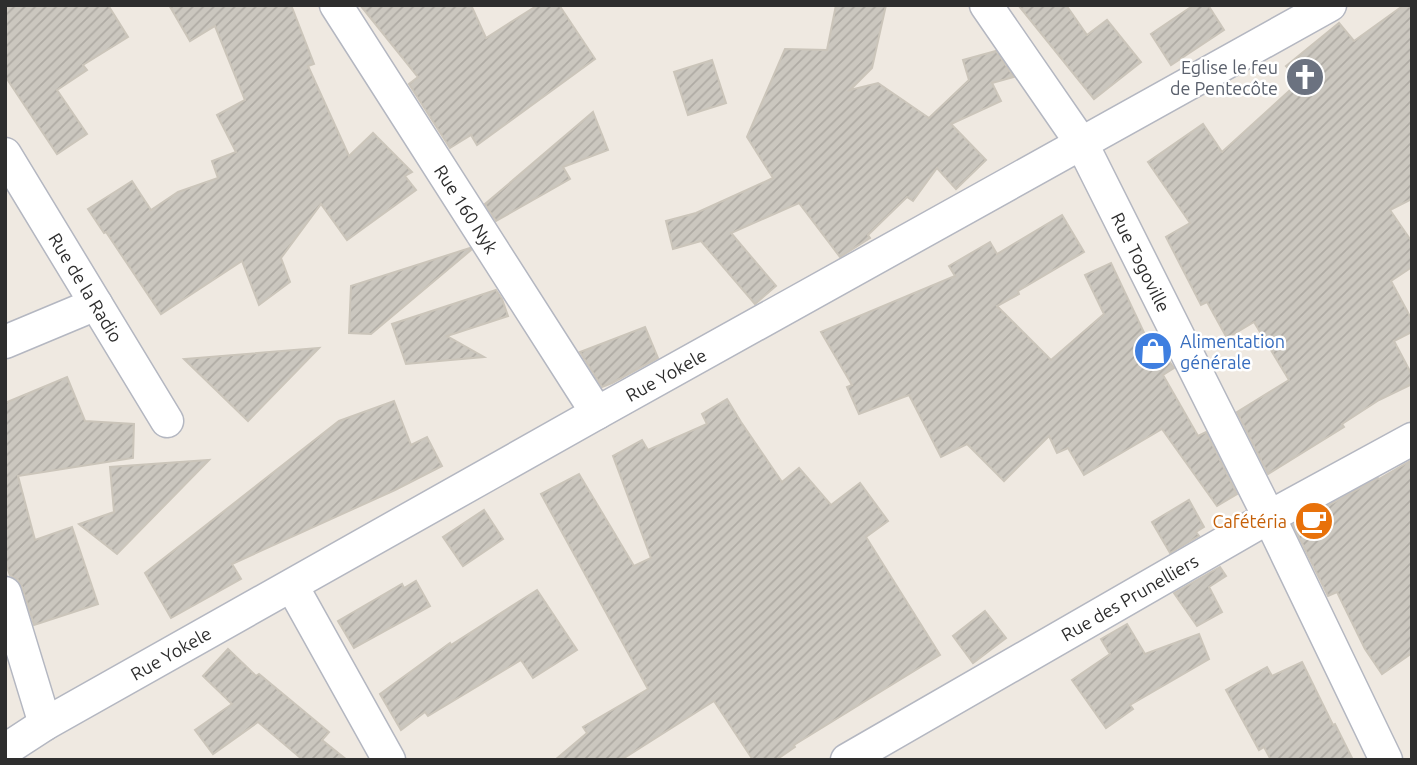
<svg xmlns="http://www.w3.org/2000/svg" width="1417" height="765" font-family="Ubuntu,sans-serif">
  <style>
    .building { fill: url(#building-hatch); stroke: #cbc5ba; stroke-width: 2 }
    .lines { fill: none; stroke-linecap: round; stroke-linejoin: round }
    .street-casing { stroke: #b4b7c1; stroke-width: 35 }
    .street { stroke: #fff; stroke-width: 32 }
    .labels { text-anchor: middle; dominant-baseline: central; stroke-width: 5; stroke-linejoin: round; paint-order: stroke }
    .worship-label { font-size: 18px; fill: #5b616d; stroke: #fff; text-anchor: end }
    .street-label { font-size: 18px; fill: #2e2e2e; stroke: #fff }
    .shop-label { font-size: 18px; fill: #366cbe; stroke: #fff; text-anchor: start }
    .food-label { font-size: 18px; fill: #c56008; stroke: #fff; text-anchor: end }
  </style>
  <defs>
    <pattern id="building-hatch" width="6" height="6" patternUnits="userSpaceOnUse" patternTransform="scale(1.75)"><rect width="6" height="6" fill="#cbc7bf"/><path d="M-1 1l2-2M0 6l6-6M5 7l2-2" fill="none" stroke="#afaba4"/></pattern>
  </defs>
  <rect width="100%" height="100%" fill="#efe9e1"/>
  <g class="building">
    <polygon points="5,5 108,5 128,37 83,65 87,70 57,90 87,134 57,154 5,76"/>
    <polygon points="169,5 291,5 314,64 308,66 349,156 373,133 412,172 405,176 416,190 347,240 321,204 281,258 290,282 259,305 242,261 161,314 106,232 104,233 88,209 132,181 151,210 178,192 218,178 212,161 236,152 217,115 245,100 215,26 190,41"/>
    <polygon points="360,5 471,5 486,38 538,5 559,5 595,59 477,145 471,135 450,148 409,84 418,77"/>
    <polygon points="836,5 886,5 872,68 850,90 878,83 929,118 969,80 963,60 996,51 1014,77 992,83 1001,101 951,124 986,160 956,189 937,168 913,201 907,197 868,235 870,238 840,257 799,203 731,233 776,286 755,304 701,241 673,249 666,221 696,213 773,178 747,137 785,49 827,50"/>
    <polygon points="1018,5 1066,5 1087,35 1107,20 1141,62 1094,99"/>
    <polygon points="1194,5 1208,5 1224,30 1171,65 1151,34"/>
    <polygon points="1404,5 1412,5 1412,199 1390,210 1412,242 1412,267 1391,281 1412,320 1412,332 1394,341 1412,375 1412,384 1379,400 1342,424 1344,427 1268,474 1237,412 1289,380 1254,322 1227,338 1207,302 1201,305 1166,237 1190,223 1148,162 1203,124 1222,152 1300,81 1286,66 1339,23 1354,41"/>
    <polygon points="712,60 726,103 688,115 674,72"/>
    <polygon points="593,112 608,150 563,167 570,179 496,221 485,204"/>
    <polygon points="1062,215 1084,252 1018,291 1019,294 997,306 1051,360 1104,314 1085,275 1111,263 1147,339 1151,336 1174,368 1163,375 1198,436 1206,432 1237,494 1217,506 1162,429 1084,475 1068,448 1057,453 1049,436 1004,481 967,444 941,457 909,395 859,414 847,387 852,385 821,332 955,276 949,266 990,242 997,254"/>
    <polygon points="470,248 471,250 371,334 349,333 351,286"/>
    <polygon points="496,290 502,299 508,316 447,336 484,357 406,364 392,324"/>
    <polygon points="645,327 658,358 612,383 602,387 580,352"/>
    <polygon points="319,348 248,421 184,359"/>
    <polygon points="67,377 85,421 134,424 133,458 18,476 35,540 72,527 98,604 34,625 22,587 18,580 10,575 5,562 5,403"/>
    <polygon points="727,399 741,422 782,482 799,468 831,505 860,483 888,521 866,537 940,655 794,745 795,747 776,760 753,760 714,701 621,760 555,760 587,733 583,727 648,689 541,494 579,474 634,566 651,558 613,456 642,440 648,450 707,424 702,414"/>
    <polygon points="394,401 411,445 427,437 442,466 395,490 232,564 241,579 171,618 145,573 339,421"/>
    <polygon points="209,460 117,554 79,524 114,512 110,467"/>
    <polygon points="1412,460 1412,653 1382,674 1365,649 1337,592 1328,596 1293,525 1378,478 1379,479"/>
    <polygon points="1189,500 1204,527 1196,532 1199,536 1170,553 1152,522"/>
    <polygon points="484,510 503,539 463,566 443,537"/>
    <polygon points="1220,567 1226,576 1209,587 1222,612 1197,626 1174,593"/>
    <polygon points="416,581 430,606 354,648 338,621 402,584 404,588"/>
    <polygon points="537,590 577,650 533,678 521,660 428,716 425,712 401,730 380,694 450,643 451,645"/>
    <polygon points="985,611 1006,638 973,663 953,636"/>
    <polygon points="1127,624 1145,654 1199,634 1209,659 1130,705 1133,709 1106,728 1072,680 1110,654 1101,639"/>
    <polygon points="228,649 256,676 259,674 329,732 322,740 347,760 303,760 258,722 213,754 195,730 232,704 203,676"/>
    <polygon points="1302,662 1333,725 1335,724 1353,760 1271,760 1264,747 1259,750 1226,690 1267,667 1272,676"/>
  </g>
  <g class="lines">
    <defs>
      <g id="street">
        <path id="s1" d="M336 5 597 413"/>
        <path id="s2" d="M986 5 1082 144 1269 517 1386 760"/>
        <path id="s3" d="M5 154 167 421"/>
        <polyline points="5,342 96,304"/>
        <polyline points="292,586 389,760"/>
        <polyline points="5,593 45,724"/>
        <path id="s4" d="M5 750 45 724 597 413 1330 5"/>
        <path id="s5" d="M847 760 1269 517 1412 439"/>
      </g>
    </defs>
    <use href="#street" class="street-casing"/>
    <use href="#street" class="street"/>
  </g>
  <defs>
    <symbol id="church-disc" viewBox="-11 -11 22 22"><circle r="9.5" fill="#6b7280" stroke="#fff"/><path d="M-1.2-6h2.4v3.5h3.3v2.4h-3.3V6h-2.4V-.1h-3.3v-2.4h3.3Z" fill="#fff"/></symbol>
    <symbol id="shop-disc" viewBox="-11 -11 22 22"><circle r="9.5" fill="#3f7fe0" stroke="#fff"/><path d="M-5-2.5h2.3a2.7 3.5 0 0 1 5.4 0H5L5.5 6h-11ZM-1.5-2.5h3a1.5 2.3 0 0 0-3 0Z" fill="#fff"/></symbol>
    <symbol id="cafe-disc" viewBox="-11 -11 22 22"><circle r="9.5" fill="#e8710a" stroke="#fff"/><path d="M-5.5-4.5H6V0H3Q3 3.5 0 3.5H-2.5Q-5.5 3.5-5.5 0ZM3-3.2v2h1.7v-2ZM-6 4.5H4V6H-6Z" fill="#fff"/></symbol>
  </defs>
  <g fill-rule="evenodd">
    <use href="#church-disc" x="1283" y="55" width="44" height="44"/>
    <use href="#shop-disc" x="1131" y="329" width="44" height="44"/>
    <use href="#cafe-disc" x="1292" y="499" width="44" height="44"/>
  </g>
  <g class="labels">
    <g class="worship-label">
      <text x="1278" y="67">Eglise le feu<tspan x="1278" dy="21">de Pentecôte</tspan></text>
    </g>
    <g class="street-label">
      <text stroke="none"><textPath href="#s1" startOffset="242">Rue 160 Nyk</textPath></text>
      <text stroke="none"><textPath href="#s2" startOffset="301">Rue Togoville</textPath></text>
      <text stroke="none"><textPath href="#s3" startOffset="156">Rue de la Radio</textPath></text>
      <text stroke="none"><textPath href="#s4" startOffset="760">Rue Yokele</textPath></text>
      <text stroke="none"><textPath href="#s5" startOffset="326">Rue des Prunelliers</textPath></text>
      <text stroke="none"><textPath href="#s4" startOffset="192">Rue Yokele</textPath></text>
    </g>
    <g class="shop-label">
      <text x="1180" y="341">Alimentation<tspan x="1180" dy="21">générale</tspan></text>
    </g>
    <g class="food-label">
      <text x="1287" y="521">Cafétéria</text>
    </g>
  </g>
  <rect width="1417" height="765" fill="none" stroke="#2e2e2e" stroke-width="14"/>
</svg>
